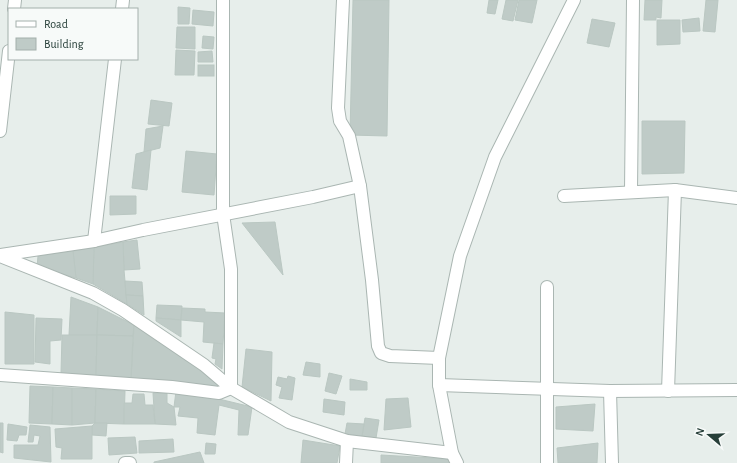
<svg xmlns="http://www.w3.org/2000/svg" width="737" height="463" font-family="'Alegreya Sans',sans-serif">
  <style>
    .building { fill: #bfcbc7; stroke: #bac7c2 }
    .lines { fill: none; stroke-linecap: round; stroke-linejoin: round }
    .minor-casing { stroke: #aab6b2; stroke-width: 14 }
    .minor { stroke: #fff; stroke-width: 12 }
  </style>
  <rect width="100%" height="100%" fill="#e7eeeb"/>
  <g class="building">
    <polygon points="353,0 389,0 387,136 350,135"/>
    <polygon points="489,0 498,0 495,14 487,13"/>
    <polygon points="506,0 518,0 513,21 502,19"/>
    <polygon points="519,0 537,0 532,23 515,20"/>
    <polygon points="645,0 662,0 661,18 656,17 656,20 644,20"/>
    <polygon points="706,0 718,0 715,32 703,31"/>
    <polygon points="178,7 190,8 189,24 178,24"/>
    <polygon points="193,10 214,12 213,26 192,24"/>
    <polygon points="699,18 700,31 683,32 682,20"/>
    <polygon points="592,19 615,23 609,47 587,43"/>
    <polygon points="657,20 680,20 680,44 657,45"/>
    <polygon points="177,27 195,27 195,49 176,48"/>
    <polygon points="203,36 214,37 213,49 202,48"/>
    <polygon points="176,50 195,51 194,75 175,75"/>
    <polygon points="212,51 213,62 198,62 198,52"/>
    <rect x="198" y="65" width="16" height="11"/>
    <polygon points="151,100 172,103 169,126 148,124"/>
    <polygon points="642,121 685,121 684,173 642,174"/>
    <polygon points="163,126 160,148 144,152 146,129"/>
    <polygon points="151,150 147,190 132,188 136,154"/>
    <polygon points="186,151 217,154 214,195 182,192"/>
    <polygon points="110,196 136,196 136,214 110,215"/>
    <polygon points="275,222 283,275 242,223"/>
    <polygon points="137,240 140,269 124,270 123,242"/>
    <polygon points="123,242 124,270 127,304 93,284 94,247"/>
    <polygon points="94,247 93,284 76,278 73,251"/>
    <polygon points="73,251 76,278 37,267 38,256"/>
    <polygon points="125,281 142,282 143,296 126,295"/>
    <polygon points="126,295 143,296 144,315 127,304"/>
    <polygon points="71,297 98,307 97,335 69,335"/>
    <polygon points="157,305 182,306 181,320 156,318"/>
    <polygon points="98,307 134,325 133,336 97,335"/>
    <polygon points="182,308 205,309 205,312 225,313 223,344 203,342 204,322 181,320"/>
    <polygon points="5,312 34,315 34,364 5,364"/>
    <polygon points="36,318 62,319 61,340 50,341 50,364 35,362"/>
    <polygon points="156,318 181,320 181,337 156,321"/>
    <polygon points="134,325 201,369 220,387 212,390 131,378"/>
    <polygon points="62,335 97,335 96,376 61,373"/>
    <polygon points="97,335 133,336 131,378 96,376"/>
    <polygon points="214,343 223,344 222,369 215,364 216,359 212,358"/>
    <polygon points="246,349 272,352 271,401 242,387"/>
    <polygon points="306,362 320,364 320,377 303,375"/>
    <polygon points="329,373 342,376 336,394 325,391"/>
    <polygon points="288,376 295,378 292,400 279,398 282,387 276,385 278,377 287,379"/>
    <polygon points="350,379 367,382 367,390 350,390"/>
    <polygon points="30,386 53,387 52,424 29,423"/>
    <polygon points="53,387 72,388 72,425 52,424"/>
    <polygon points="72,388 96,389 95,423 72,425"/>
    <polygon points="96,389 125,391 124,424 95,423"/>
    <polygon points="176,391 194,393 252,407 248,435 238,435 239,410 219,405 215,435 197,433 198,418 178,416 180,407 174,407"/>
    <polygon points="153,393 167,393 167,403 174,407 176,425 155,424"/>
    <polygon points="133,394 144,394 145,405 153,405 155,424 124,424 124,403 132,403"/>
    <polygon points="408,398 411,427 384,430 386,399"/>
    <polygon points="324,399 345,402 344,415 323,412"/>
    <polygon points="595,404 593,431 556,429 556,407"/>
    <polygon points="365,418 379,420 376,438 362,436"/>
    <polygon points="0,423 3,423 3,453 0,452"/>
    <polygon points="95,423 107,423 106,436 92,435 92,426"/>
    <polygon points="347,423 364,424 362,436 345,434"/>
    <polygon points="8,424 27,427 26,435 19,435 17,441 7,440"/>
    <polygon points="30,425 50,427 51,462 14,458 14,445 38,445 40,436 34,435 33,442 28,442"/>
    <polygon points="92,426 92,459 61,459 62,448 56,447 55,429"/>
    <polygon points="135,437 137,453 109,455 108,438"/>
    <polygon points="173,439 174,452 139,453 139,441"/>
    <polygon points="303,440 340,446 337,463 301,463"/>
    <polygon points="206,443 216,444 215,454 205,454"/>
    <polygon points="598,443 597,463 558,463 557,448"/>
    <polygon points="200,452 204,463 154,463 154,462"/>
    <polygon points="381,455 450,459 451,463 381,463"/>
  </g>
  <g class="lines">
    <defs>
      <g id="minor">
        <polyline points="343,0 338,108 340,121 349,136 360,186 372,280 378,346 381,353 390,356 439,358"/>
        <polyline points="14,9 15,0"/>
        <polyline points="122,9 123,0"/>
        <polyline points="0,131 9,51"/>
        <polyline points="631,191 633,0"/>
        <polyline points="564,196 675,190 737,198"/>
        <polyline points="94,241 115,59"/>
        <polyline points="0,255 94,241 143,230 313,197 360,186"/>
        <polyline points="0,256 93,293 123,310 204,365 231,388 289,422 347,441 452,453"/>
        <polyline points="547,287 547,463"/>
        <polyline points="0,375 172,387 219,393 231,388 231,269 223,214 223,0"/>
        <polyline points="439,385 610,391 737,390"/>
        <polyline points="610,391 612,463"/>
        <polyline points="668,391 675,190"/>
        <polyline points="125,463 130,463"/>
        <polyline points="346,463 347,441"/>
        <polyline points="457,463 452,453 439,385 439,358 460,256 495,157 574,0"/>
      </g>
    </defs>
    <use href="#minor" class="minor-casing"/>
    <use href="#minor" class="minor"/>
  </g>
  <rect x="8" y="8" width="130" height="52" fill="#f7faf9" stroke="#a4afac"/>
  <rect x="16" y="21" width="20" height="6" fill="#ffffff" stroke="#a4afac"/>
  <text x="44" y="28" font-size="12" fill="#273f39">Road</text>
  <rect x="16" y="38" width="20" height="12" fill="#bfcbc7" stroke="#a4afac"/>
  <text x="44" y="48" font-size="12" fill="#273f39">Building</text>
  <g transform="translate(709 435) rotate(289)" stroke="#f7faf9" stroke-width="3" paint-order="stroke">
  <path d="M0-3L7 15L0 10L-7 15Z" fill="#273f39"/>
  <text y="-6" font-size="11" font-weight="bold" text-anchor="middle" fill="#273f39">N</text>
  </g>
</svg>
